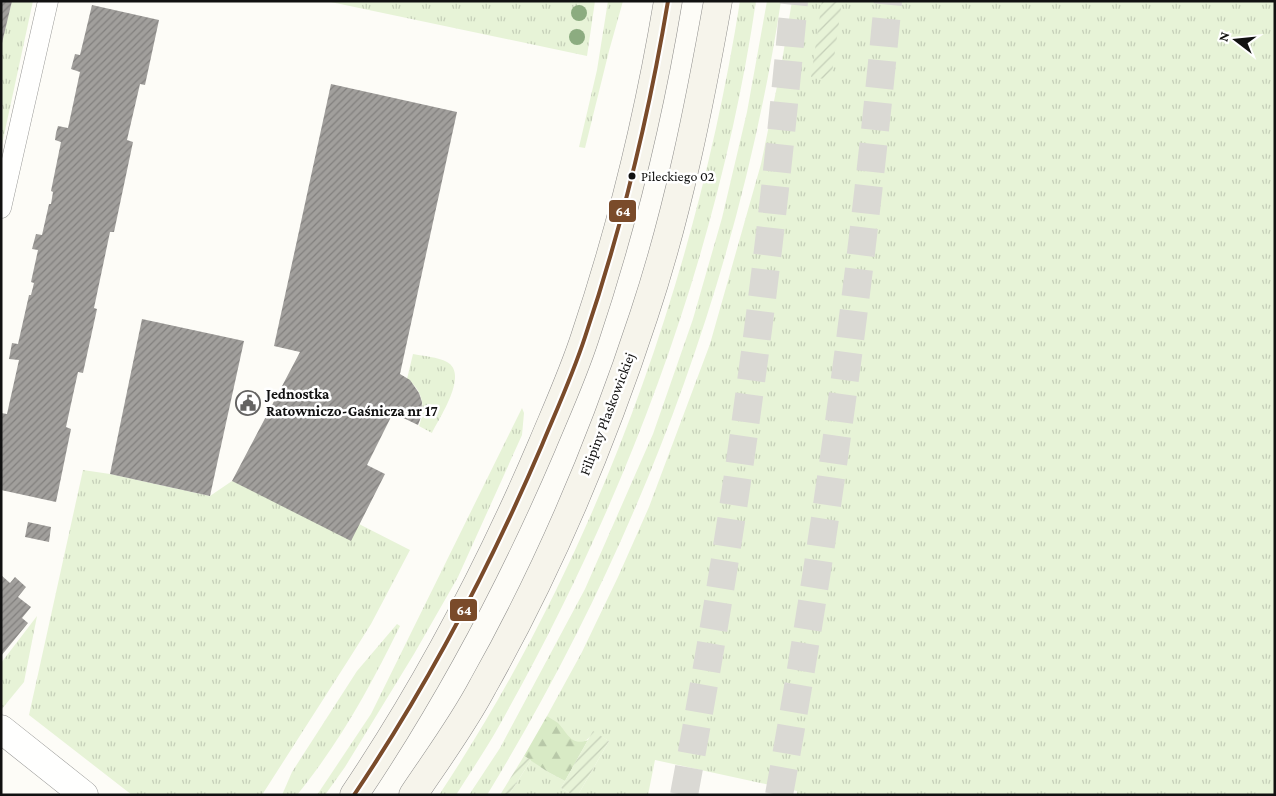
<svg xmlns="http://www.w3.org/2000/svg" width="1276" height="796" font-family="'Crimson Pro',serif">
  <style>
    .grass { fill: url(#grass-tufts) }
    .forest { fill: url(#forest-firs) }
    .garden { fill: url(#garden-furrows) }
    .building { fill: url(#building-hatch) }
    .lines { fill: none; stroke-linecap: round; stroke-linejoin: round }
    .motorway-tunnel { stroke: #dad9d4; stroke-width: 28; stroke-dasharray: 28 14; stroke-linecap: butt }
    .service-casing { stroke: #979795; stroke-width: 21 }
    .minor-casing { stroke: #979795; stroke-width: 29 }
    .secondary-casing { stroke: #8e8d8b; stroke-width: 29 }
    .service { stroke: #fffffe; stroke-width: 20 }
    .minor { stroke: #fffffe; stroke-width: 28 }
    .secondary { stroke: #f6f4eb; stroke-width: 28 }
    .bus-1-casing { stroke: #fff; stroke-width: 8 }
    .bus-1 { stroke: #7a4b2a; stroke-width: 4 }
    .tree { fill: #8cac80 }
    .bus-dot { fill: #111; stroke: #fff; stroke-width: 2 }
    .labels { text-anchor: middle; dominant-baseline: central; stroke-width: 5; stroke-linejoin: round; paint-order: stroke }
    .bus-label { font-size: 14px; fill: #111; stroke: #fff; text-anchor: start }
    .poi-label { font-size: 15px; font-weight: bold; fill: #111; stroke: #fff; text-anchor: start }
    .street-label { font-size: 15px; fill: #111; stroke: #fff }
    .line-badge { stroke: #fff; stroke-width: 2 }
    .badge-label { font-size: 14px; text-anchor: middle; font-weight: bold; fill: #fff }
  </style>
  <defs>
    <pattern id="grass-tufts" width="24" height="20" patternUnits="userSpaceOnUse" patternTransform="scale(1.25)"><rect width="24" height="20" fill="#e7f3d7"/><path d="M3 7l-1-3M5 7V3M7 7l1-3M15 17l-1-3M17 17v-4M19 17l1-3" fill="none" stroke="#c5cfb8"/></pattern>
    <pattern id="forest-firs" width="22" height="20" patternUnits="userSpaceOnUse" patternTransform="scale(1.25)"><rect width="22" height="20" fill="#d8eac5"/><path d="M5 1l3.5 6h-7zM16 11l3.5 6h-7z" fill="#b8c8a8"/></pattern>
    <pattern id="garden-furrows" width="10" height="10" patternUnits="userSpaceOnUse" patternTransform="scale(1.25)"><rect width="10" height="10" fill="#e7f3d7"/><path d="M-1 1l2-2M0 10L10 0M9 11l2-2" fill="none" stroke="#c5cfb8"/></pattern>
    <pattern id="building-hatch" width="6" height="6" patternUnits="userSpaceOnUse" patternTransform="scale(1.25)"><rect width="6" height="6" fill="#a19f9c"/><path d="M-1 1l2-2M0 6l6-6M5 7l2-2" fill="none" stroke="#82807e"/></pattern>
  </defs>
  <rect width="100%" height="100%" fill="#fdfcf7"/>
  <g class="grass">
    <polygon points="12,1 33,1 1,149 1,46"/>
    <polygon points="326,1 595,1 587,56"/>
    <polygon points="608,1 623,1 609,51 585,148 579,147 597,70"/>
    <path d="M740 1H756C718 259 623 508 495 733 483 754 469 774 456 795H439C595 560 696 280 740 1Z"/>
    <path d="M767 1H781C738 283 635 552 487 795H469L500 748 585 589 653 434 693 319 722 218 747 112Z"/>
    <path d="M792 1H1275V795H797V791L655 760 648 795H578L609 741 593 732C587 743 577 747 567 736 564 733 563 729 560 726 556 722 551 719 547 716L582 652 618 577 649 507 710 344 761 164 781 67Z"/>
    <path d="M413 354C423 356 438 357 447 362 469 374 440 417 432 433L419 426C426 408 423 390 407 379Z"/>
    <polygon points="522,408 524,413 522,435 458,577 414,654 345,767 325,795 317,795 371,714"/>
    <polygon points="83,470 110,474 210,496 232,481 359,524 410,550 371,624 349,659 262,795 132,795 29,715"/>
    <polygon points="37,616 24,682 1,710 1,663"/>
    <path d="M397 624 400 626C370 687 340 742 297 795H282L292 772 357 671Z"/>
    <polygon points="531,760 548,772 565,781 561,788 573,795 509,795"/>
  </g>
  <path class="forest" d="M547 716C550 718 554 720 558 723 567 732 571 747 588 740L565 781 548 772 524 756Z"/>
  <g class="garden">
    <polygon points="822,1 842,1 831,80 811,77"/>
    <polygon points="593,731 609,741 578,795 573,795 561,788"/>
    <polygon points="524,756 531,760 509,795 500,795"/>
  </g>
  <g class="building">
    <polygon points="1,1 12,1 2,43 1,43"/>
    <polygon points="92,5 159,20 145,85 140,84 127,140 133,142 114,232 110,232 94,308 97,309 83,373 78,372 66,427 71,429 56,502 1,490 1,413 7,414 19,360 9,359 12,343 18,344 29,295 31,295 34,283 31,282 38,250 32,249 36,234 42,235 49,204 51,204 53,192 51,191 61,142 55,140 56,133 58,126 68,128 80,72 71,69 75,54 80,55"/>
    <polygon points="331,84 457,112 400,374 410,380 419,393 422,402 421,417 418,425 393,413 367,465 385,474 351,541 232,481 300,352 274,346"/>
    <polygon points="142,319 244,341 210,496 110,474"/>
    <polygon points="28,522 51,527 49,542 25,537"/>
    <polygon points="1,575 10,583 15,577 26,587 18,597 31,607 22,618 28,623 1,656"/>
  </g>
  <g class="lines">
    <g class="motorway-tunnel">
      <path d="M684 795C709 660 732 525 750 389 768 260 782 131 794 1"/>
      <path d="M779 795C827 532 863 267 888 1"/>
    </g>
    <defs>
      <polyline id="service" points="1,208 48,1"/>
      <polyline id="minor" points="1,729 84,795"/>
      <g id="secondary">
        <path d="M354 795C428 685 490 567 542 445 557 409 573 374 585 337 622 227 649 115 668 1"/>
        <path d="M413 795C437 759 463 724 483 686 549 569 602 443 644 315 678 213 699 107 718 1"/>
      </g>
    </defs>
    <use href="#service" class="service-casing"/>
    <use href="#minor" class="minor-casing"/>
    <use href="#secondary" class="secondary-casing"/>
    <use href="#service" class="service"/>
    <use href="#minor" class="minor"/>
    <use href="#secondary" class="secondary"/>
    <defs>
      <path id="bus-1" d="M354 795C428 685 490 567 542 445 557 409 573 374 585 337 622 227 649 115 668 1"/>
    </defs>
    <use href="#bus-1" class="bus-1-casing"/>
    <use href="#bus-1" class="bus-1"/>
  </g>
  <g class="tree">
    <circle cx="579" cy="13" r="8"/>
    <circle cx="577" cy="37" r="8"/>
  </g>
  <defs>
    <symbol id="civic-ring" viewBox="-11 -11 22 22"><circle r="9.5" fill="#fff" stroke="#646362" stroke-width="1.5"/><path d="M-.6-6.5H3V-4.5H.6V-3L4-1V1h2V6H-6V1h2V-1L-.6-3ZM-1.2 2.5V6h2.4V2.5Z" fill="#646362"/></symbol>
  </defs>
  <g fill-rule="evenodd">
    <use href="#civic-ring" x="234" y="389" width="28" height="28"/>
  </g>
  <circle class="bus-dot" cx="632" cy="176" r="4.5"/>
  <g class="labels">
    <g class="bus-label">
      <text x="641" y="176">Pileckiego 02</text>
    </g>
    <g class="poi-label">
      <text x="266" y="394">Jednostka<tspan x="266" dy="17">Ratowniczo-Gaśnicza nr 17</tspan></text>
    </g>
    <g class="street-label">
      <text transform="translate(607 414) rotate(-69)">Filipiny Płaskowickiej</text>
    </g>
  </g>
  <g class="line-badge">
    <rect x="608" y="199" width="29" height="24" rx="5" fill="#7a4b2a"/>
    <rect x="449" y="598" width="29" height="24" rx="5" fill="#7a4b2a"/>
  </g>
  <g class="badge-label">
    <text x="623" y="216">64</text>
    <text x="464" y="615">64</text>
  </g>
  <rect width="1276" height="796" fill="none" stroke="#111111" stroke-width="5"/>
  <g transform="translate(1236 40) rotate(286)" stroke="#ffffff" stroke-width="4" paint-order="stroke">
  <path d="M0-4L9 19L0 12L-9 19Z" fill="#111111"/>
  <text y="-8" font-size="14" font-weight="bold" text-anchor="middle" fill="#111111">N</text>
  </g>
</svg>
